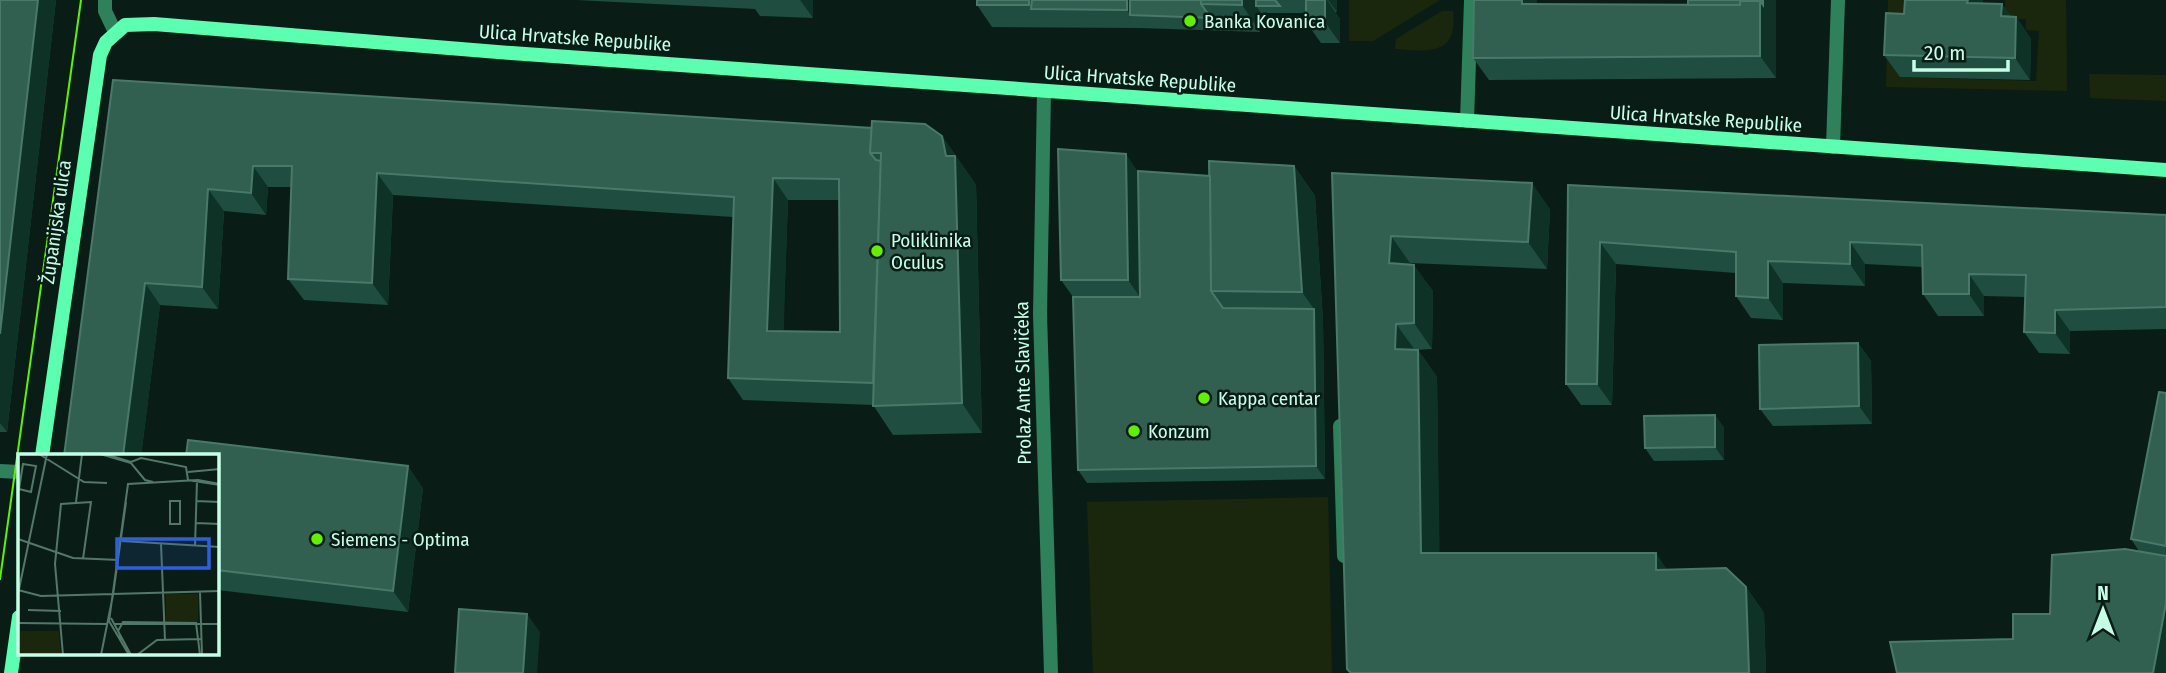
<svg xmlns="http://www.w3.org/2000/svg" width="2166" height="673" font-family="'Fira Sans Condensed',sans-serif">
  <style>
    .green { fill: #1b270c }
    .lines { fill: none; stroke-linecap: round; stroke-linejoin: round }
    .street { stroke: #2f815b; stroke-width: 14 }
    .secondary { stroke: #5cffb0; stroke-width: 14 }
    .tram { stroke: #62f000; stroke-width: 2 }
    .wall { fill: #1f4d3f; fill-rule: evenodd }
    .shaded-wall { fill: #0f3227 }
    .building { fill: #316051; stroke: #487969; stroke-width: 2; fill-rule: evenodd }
    .poi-dot { fill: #62f000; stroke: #091d16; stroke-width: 2.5 }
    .labels { text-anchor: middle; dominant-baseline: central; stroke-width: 5; stroke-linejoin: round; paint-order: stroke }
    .poi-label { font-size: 19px; fill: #c5ffe8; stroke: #091d16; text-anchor: start }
    .street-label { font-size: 19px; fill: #c5ffe8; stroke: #091d16 }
    .inset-road { fill: none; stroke: #54776a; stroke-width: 2 }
    .view { fill: #2e60da; fill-opacity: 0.15; stroke: #2e60da; stroke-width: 3.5 }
    .inset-edge { fill: none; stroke: #c5ffe8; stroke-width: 3.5 }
  </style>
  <rect width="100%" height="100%" fill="#091d16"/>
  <g class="green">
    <polygon points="1349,0 1440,0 1373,41 1349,41"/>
    <polygon points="1888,0 1921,0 1900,77 2036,81 2039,31 2026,30 2026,19 2005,19 2005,0 2066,0 2067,91 1886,87"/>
    <path d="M1442 11H1453C1458 57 1427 51 1395 49L1396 39Z"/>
    <polygon points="2089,74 2166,75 2166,101 2090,98"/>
    <polygon points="1328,497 1332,673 1093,673 1087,502"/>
  </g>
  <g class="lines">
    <g class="street">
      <polyline points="105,0 105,11 115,32"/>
      <polyline points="1044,91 1040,314 1051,673"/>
      <polyline points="1467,121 1471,0"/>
      <polyline points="1833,147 1838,0"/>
      <polyline points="1340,426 1344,556"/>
      <polyline points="0,471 19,472"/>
    </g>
    <g class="secondary">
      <polyline points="42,456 100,55 106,42 125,25 154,24 511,53 2166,170"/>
      <polyline points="11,673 19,617"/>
    </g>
    <polyline class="tram" points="0,579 81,0"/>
  </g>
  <g class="wall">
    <polygon points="0,0 56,0 7,432 0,432"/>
    <polygon points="576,0 813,0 813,18 760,16 755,9"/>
    <polygon points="977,0 1337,0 1337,12 1335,12 1340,19 1340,43 1321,43 1306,22 1306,13 1261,13 1260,32 1139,28 992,27 977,5"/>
    <polygon points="1537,4 1775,22 1776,78 1489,80 1473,58"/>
    <polygon points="1983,4 2002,4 2011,17 2016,17 2031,39 2030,80 1900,77 1884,55"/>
    <path d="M113 80 942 136 976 185 982 433 893 435 873 405 743 400 728 378 733 217 393 195 388 305 304 300 288 279 292 187H268L266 215 224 211 218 309 160 305 141 456H64ZM788 200H839L840 332 783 331Z"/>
    <polygon points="1294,166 1315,196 1323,321 1325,479 1087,483 1078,470 1073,297 1061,280 1138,171 1210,176"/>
    <polygon points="1332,173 1550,209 1547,269 1410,263 1410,264 1433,291 1432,349 1415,350 1418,350 1437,377 1439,553 1667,569 1746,587 1764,613 1766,673 1350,673 1347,669"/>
    <polygon points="1568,185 2166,215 2166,329 2070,331 2070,354 2039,353 2024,332 2025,297 1984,296 1984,316 1938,316 1923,294 1923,267 1865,264 1865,286 1783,283 1783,320 1751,318 1736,296 1736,273 1616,264 1612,405 1581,405 1566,384"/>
    <polygon points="1858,343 1871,361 1872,424 1773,426 1760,409"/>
    <polygon points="2166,393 2166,673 2013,639 2139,551 2131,539"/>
    <polygon points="1715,415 1724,428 1724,460 1654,461 1645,448"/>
    <polygon points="217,456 423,488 408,612 217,590"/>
  </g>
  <g class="shaded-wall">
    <polygon points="38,0 56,0 7,432 0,423 0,334"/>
    <polygon points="800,0 813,0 813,18"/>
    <polygon points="1127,0 1140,0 1130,15 1127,10"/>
    <polygon points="1242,0 1261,0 1256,6 1261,13 1260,32 1242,5"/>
    <polygon points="1325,0 1327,0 1340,19 1340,43 1325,22"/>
    <polygon points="1328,0 1337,0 1337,12"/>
    <polygon points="1522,0 1537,0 1537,26 1522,4"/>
    <polygon points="1763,0 1776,0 1776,78 1760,56 1760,1"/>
    <polygon points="1968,0 1983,0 1983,25 1967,3"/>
    <polygon points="2002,4 2016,24 2016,17 2031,39 2030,80 2015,58 2001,16"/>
    <polygon points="942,136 976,185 982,433 962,403 946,156"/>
    <polygon points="1126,154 1146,184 1149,310 1128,280"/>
    <polygon points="253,166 268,187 266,215 251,193"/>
    <polygon points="1294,166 1315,196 1323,321 1325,479 1316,466 1314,309 1302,292"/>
    <polygon points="377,173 393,195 388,305 372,283"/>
    <polygon points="773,178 788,200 783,352 767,331"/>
    <polygon points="1532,183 1550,209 1547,269 1528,242"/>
    <polygon points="208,189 224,211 218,309 202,287"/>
    <polygon points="1391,236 1410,263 1408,289 1389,263"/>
    <polygon points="1600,242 1616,264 1612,405 1597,384"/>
    <polygon points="1850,242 1865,264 1865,286 1850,264"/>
    <polygon points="1768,261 1783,283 1783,320 1768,298"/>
    <polygon points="1414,265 1433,291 1432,349 1414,323"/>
    <polygon points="1969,274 1984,296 1984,316 1969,294"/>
    <polygon points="145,283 160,305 141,456 123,456"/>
    <polygon points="2055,310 2070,331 2070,354 2055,333"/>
    <polygon points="1396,324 1415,350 1395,349"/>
    <polygon points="1858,343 1871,361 1872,424 1859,406"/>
    <polygon points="1418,350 1437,377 1440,579 1421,553"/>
    <polygon points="1715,415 1724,428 1724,460 1715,447"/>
    <polygon points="408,466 423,488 408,612 393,591"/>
    <polygon points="1656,553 1674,580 1656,570"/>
    <polygon points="1746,587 1764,613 1766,673 1749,673"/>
    <polygon points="2166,603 2166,673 2153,673"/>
    <polygon points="527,614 540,632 537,673 523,673"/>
  </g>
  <g class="building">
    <polygon points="0,0 38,0 0,334"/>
    <rect x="977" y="0" width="52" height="5"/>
    <polygon points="1032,0 1127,0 1127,10 1031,9"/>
    <polygon points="1130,0 1201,0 1201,4 1211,18 1130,15"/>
    <polygon points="1201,0 1242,0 1242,5 1201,4"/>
    <polygon points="1256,0 1275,0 1280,6 1256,6"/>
    <rect x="1306" y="0" width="19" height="22"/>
    <polygon points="1474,0 1522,0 1522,4 1740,5 1740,1 1760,1 1760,56 1473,58"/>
    <polygon points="1688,0 1763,0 1763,5 1760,1 1740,1 1740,5 1688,5"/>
    <polygon points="1905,0 1968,0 1967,3 2002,4 2001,16 2016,17 2015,58 1884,55 1886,13 1904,14"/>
    <path d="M113 80 872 128 870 153 876 160 881 161 873 383 728 378 734 197 377 173 372 283 288 279 292 166H253L251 193 208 189 202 287 145 283 123 456H64ZM773 178 839 179 840 332 767 331Z"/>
    <polygon points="872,121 925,124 942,136 946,156 955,156 962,403 873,406 881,153 870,153"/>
    <polygon points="1058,149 1126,154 1128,280 1061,280"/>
    <polygon points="1209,161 1294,166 1302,292 1211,291"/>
    <polygon points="1138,171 1210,176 1211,291 1223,308 1314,309 1316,466 1078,470 1073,297 1140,297"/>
    <polygon points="1332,173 1532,183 1528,242 1391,236 1389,263 1414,265 1414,323 1396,324 1395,349 1418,350 1421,553 1656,553 1656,570 1726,568 1746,587 1749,673 1351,673 1347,669"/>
    <polygon points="1568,185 2166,215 2166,307 2055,310 2055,333 2024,332 2026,275 1969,274 1969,294 1923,294 1922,245 1850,242 1850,264 1768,261 1768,298 1736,296 1736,252 1600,242 1597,384 1566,384"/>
    <polygon points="1858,343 1859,406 1760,409 1759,345"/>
    <polygon points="2159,392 2166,393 2166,546 2131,539"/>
    <polygon points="1715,415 1715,447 1645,448 1644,416"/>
    <polygon points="188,440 408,466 393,591 217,570 217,456 186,456"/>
    <polygon points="2125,549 2166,556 2166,603 2153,673 1897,673 1890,642 2013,639 2013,614 2050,614 2052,555"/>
    <polygon points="459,609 527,614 523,673 455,673"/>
  </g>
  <g class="poi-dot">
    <circle cx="1190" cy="21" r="7"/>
    <circle cx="877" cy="251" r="7"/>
    <circle cx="1204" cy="398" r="7"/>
    <circle cx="1134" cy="431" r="7"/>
    <circle cx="317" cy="539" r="7"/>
  </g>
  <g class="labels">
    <g class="poi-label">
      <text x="1204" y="21">Banka Kovanica</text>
      <text x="891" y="240">Poliklinika<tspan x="891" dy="22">Oculus</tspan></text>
      <text x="1218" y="398">Kappa centar</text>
      <text x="1148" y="431">Konzum</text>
      <text x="331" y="539">Siemens - Optima</text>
    </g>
    <g class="street-label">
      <text transform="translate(575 38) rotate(4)">Ulica Hrvatske Republike</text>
      <text transform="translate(1140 79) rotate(4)">Ulica Hrvatske Republike</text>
      <text transform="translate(1706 119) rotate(4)">Ulica Hrvatske Republike</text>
      <text transform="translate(56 222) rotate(-82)">Županijska ulica</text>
      <text transform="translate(1023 383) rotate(-91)">Prolaz Ante Slavičeka</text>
    </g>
  </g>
  <g transform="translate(18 454)">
    <rect width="201" height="201" fill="#091d16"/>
    <path d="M148 140H180V168H148ZM2 177H41L43 201H0Z" fill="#1b270c"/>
    <path class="inset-road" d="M21 0 66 28 89 29M82 0 113 9 127 26 135 28M87 0 113 8 123 4 168 13 170 26 202 31M5 10 18 12 13 38 1 35ZM170 18 202 15M152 47H162V70H152ZM178 47 202 48M58 48 64 0M178 69 202 70M0 85 55 104 101 106M104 87 202 93M143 90 147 186M177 92 179 27M0 136 23 142 202 137M182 138 184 201M0 140 29 0M95 141 108 48M10 156 43 157M93 164 113 201M0 169 89 170M97 170H202M104 186 100 177 105 168 178 169 182 201M45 201 37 110 43 50 73 48 65 105M83 201 95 141M111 201 91 167 110 30 180 26 202 30M119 201 139 186 183 185"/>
    <path class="view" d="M99 85H191V114H99Z"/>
    <rect width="201" height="201" class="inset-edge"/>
  </g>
  <g transform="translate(2103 610)" stroke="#091d16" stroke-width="5" paint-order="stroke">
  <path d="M0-5L12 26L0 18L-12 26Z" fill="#c5ffe8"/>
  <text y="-10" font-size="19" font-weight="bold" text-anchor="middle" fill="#c5ffe8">N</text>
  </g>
  <path d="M1914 60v10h94v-10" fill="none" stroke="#c5ffe8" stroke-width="3.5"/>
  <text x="1924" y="60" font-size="21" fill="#c5ffe8" stroke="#091d16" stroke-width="5" paint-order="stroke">20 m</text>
</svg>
